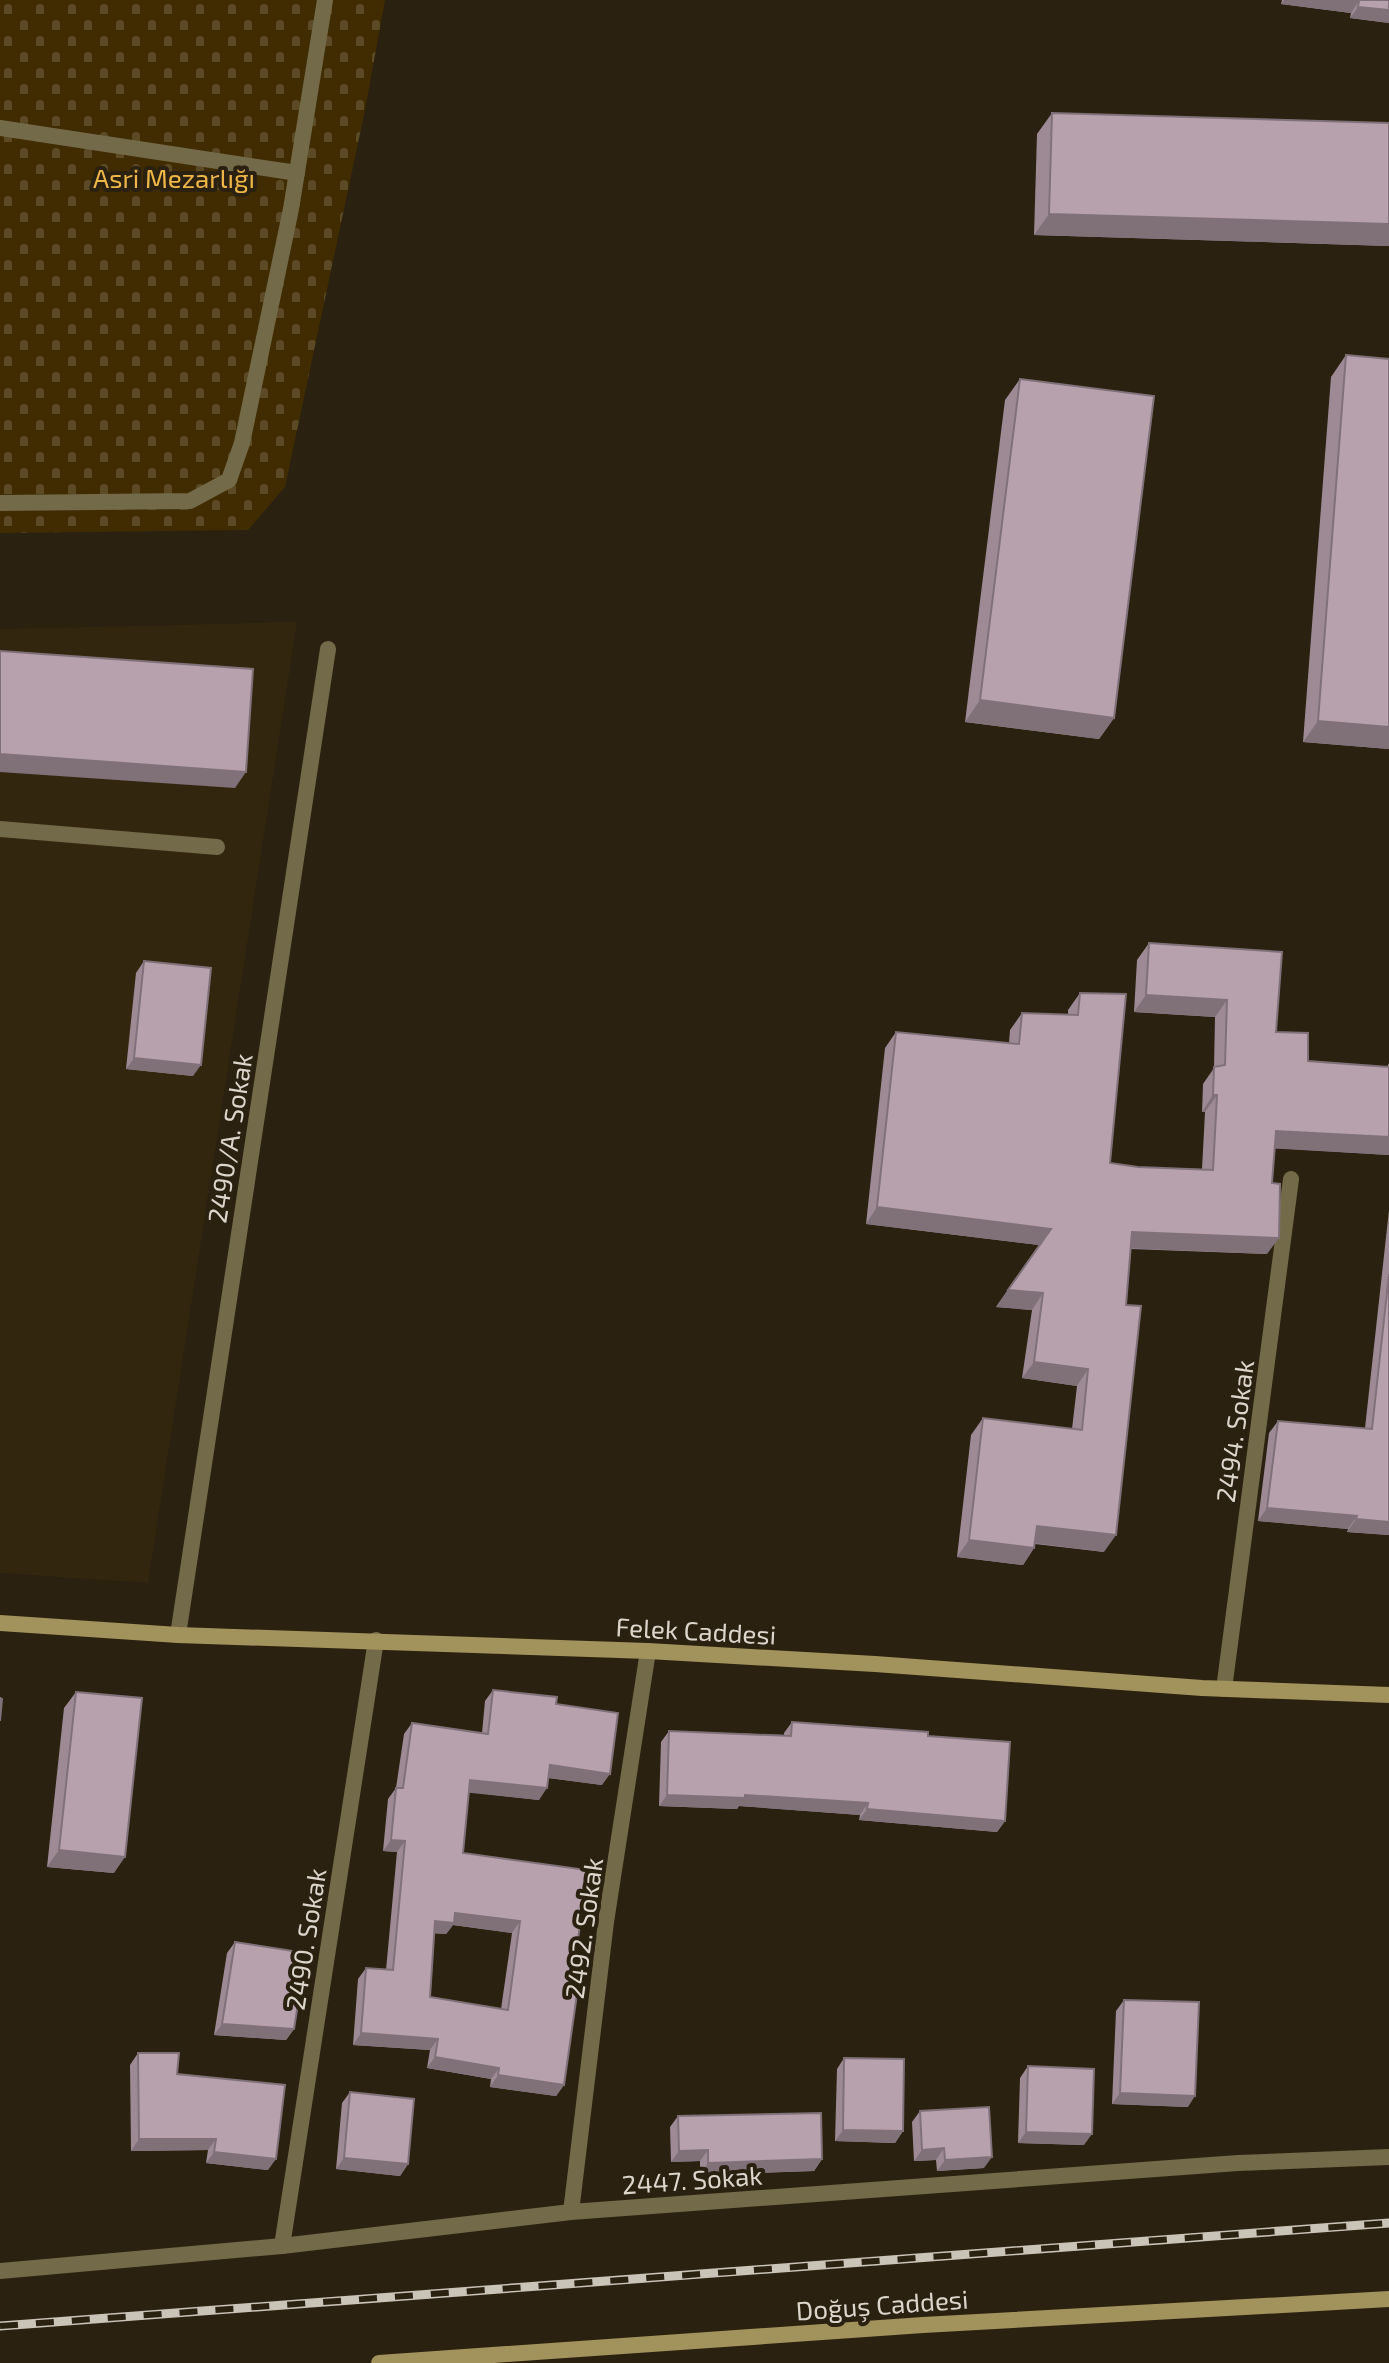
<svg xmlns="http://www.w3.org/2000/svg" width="1389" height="2363" font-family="'Exo 2',sans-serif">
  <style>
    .built { fill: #33260f }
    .cemetery { fill: url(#cemetery-stones) }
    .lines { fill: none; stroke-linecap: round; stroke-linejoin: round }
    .lane { stroke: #736a49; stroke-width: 16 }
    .street { stroke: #736a49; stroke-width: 16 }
    .secondary { stroke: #a2925c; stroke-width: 16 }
    .rail-casing { stroke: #cac3b8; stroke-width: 9 }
    .rail { stroke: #2a2110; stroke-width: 6; stroke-dasharray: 18; stroke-linecap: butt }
    .wall { fill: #9d8a95; fill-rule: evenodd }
    .shaded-wall { fill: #807179 }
    .building { fill: #b7a1ad; stroke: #807179; stroke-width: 2; fill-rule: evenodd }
    .labels { text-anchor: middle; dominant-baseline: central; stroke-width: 8; stroke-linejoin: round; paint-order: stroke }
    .park-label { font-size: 26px; fill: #efb648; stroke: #2a2110 }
    .street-label { font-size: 26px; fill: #dcd5cb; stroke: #2a2110 }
  </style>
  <defs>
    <pattern id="cemetery-stones" width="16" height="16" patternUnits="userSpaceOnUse" patternTransform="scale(2)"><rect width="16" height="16" fill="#402c00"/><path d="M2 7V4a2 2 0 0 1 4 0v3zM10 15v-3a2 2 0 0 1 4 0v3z" fill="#5b4a24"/></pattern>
  </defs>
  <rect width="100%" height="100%" fill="#2a2110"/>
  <polygon class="built" points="297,622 148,1583 0,1573 0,629"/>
  <polygon class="cemetery" points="0,0 385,0 365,110 285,487 248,530 0,533"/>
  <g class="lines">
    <g class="lane">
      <polyline points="0,128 297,173"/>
      <polyline points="0,503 190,501 229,480 242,443 291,209 325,0"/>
      <polyline points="0,829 217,847"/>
    </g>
    <g class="street">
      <polyline points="178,1635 328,649"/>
      <polyline points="1224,1689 1291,1179"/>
      <polyline points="571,2212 606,1922 648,1651"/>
      <polyline points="282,2246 376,1640"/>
      <polyline points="0,2271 282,2246 571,2212 1238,2163 1389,2157"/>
    </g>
    <g class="secondary">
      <polyline points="0,1623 178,1635 648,1651 875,1664 1202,1688 1389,1695"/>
      <polyline points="379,2363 923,2325 1389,2299"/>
    </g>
    <defs>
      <polyline id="rail" points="0,2326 1389,2223"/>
    </defs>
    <use href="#rail" class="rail-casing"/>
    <use href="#rail" class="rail"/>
  </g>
  <g class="wall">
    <polygon points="1282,0 1389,0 1389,23 1350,18 1351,13 1281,4"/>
    <polygon points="1052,113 1389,123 1389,246 1034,235 1037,134"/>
    <polygon points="1346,355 1389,359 1389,749 1303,742 1331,377"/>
    <polygon points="1020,379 1114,718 1099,739 965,722 1005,400"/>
    <polygon points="1149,943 1276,1032 1308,1061 1387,1067 1389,1063 1389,1155 1275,1148 1267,1254 1131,1249 1104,1552 1035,1544 1034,1548 1023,1565 957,1557 971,1435 983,1418 1072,1429 1077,1386 1022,1378 1032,1310 996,1307 1039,1245 866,1224 885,1048 896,1032 1009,1043 1010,1030 1022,1013 1068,1015 1068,1010 1080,993 1110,1163 1138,1167 1202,1169 1205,1112 1202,1112 1203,1084 1214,1068 1215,1017 1134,1012 1137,960"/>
    <polygon points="144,961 193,1076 126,1069 136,973"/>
    <polygon points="1389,1210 1389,1535 1347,1532 1348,1529 1258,1521 1269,1433 1278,1421 1365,1428"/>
    <path d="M493 1690 556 1704 602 1785 548 1778 539 1800 469 1792 463 1853 572 1986 564 2085 556 2096 490 2087 491 2079 427 2068 430 2050 353 2045 358 1979 366 1968 386 1970 397 1852 383 1851 388 1799 396 1788 404 1734 412 1723 482 1733 485 1701ZM453 1925 512 1933 501 2009 430 1997 434 1933 446 1934Z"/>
    <polygon points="76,1692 114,1873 47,1867 64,1708"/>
    <polygon points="792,1722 928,1736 1005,1821 997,1832 859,1820 860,1815 739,1806 737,1809 659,1806 661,1742 669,1731 784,1735 784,1733"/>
    <polygon points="235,1942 294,2029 286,2040 214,2035 227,1953"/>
    <polygon points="1124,2000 1188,2107 1112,2104 1116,2011"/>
    <polygon points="138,2053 177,2074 268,2170 206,2163 208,2150 131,2151 130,2065"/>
    <polygon points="844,2058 903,2131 895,2143 835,2141 837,2069"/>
    <polygon points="1028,2066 1084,2145 1018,2143 1020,2078"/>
    <polygon points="350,2092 408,2164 400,2176 336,2169 342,2103"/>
    <polygon points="920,2111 984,2168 937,2171 936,2160 914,2161 912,2122"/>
    <polygon points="678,2116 822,2159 814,2171 700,2175 700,2161 671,2162 670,2127"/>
  </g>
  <g class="shaded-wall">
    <polygon points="1284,0 1348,0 1359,1 1351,13 1281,4"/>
    <polygon points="1358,7 1389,10 1389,23 1350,18"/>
    <polygon points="1049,214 1389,224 1389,246 1034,235"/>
    <polygon points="980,700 1114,718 1099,739 965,722"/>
    <polygon points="1318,721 1389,727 1389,749 1303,742"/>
    <polygon points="0,754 246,772 235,788 0,772"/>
    <polygon points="1146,995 1227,1000 1215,1017 1134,1012"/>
    <polygon points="134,1058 201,1065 193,1076 126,1069"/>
    <polygon points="1213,1095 1217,1095 1205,1112 1202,1112"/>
    <polygon points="1276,1131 1389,1137 1389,1155 1264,1148"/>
    <polygon points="877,1207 1051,1229 1039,1245 866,1224"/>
    <polygon points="1132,1232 1279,1238 1267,1254 1121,1248"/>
    <polygon points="1008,1290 1043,1293 1032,1310 996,1307"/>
    <polygon points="1034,1362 1088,1369 1077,1386 1022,1378"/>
    <polygon points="1267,1508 1357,1516 1348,1529 1258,1521"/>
    <polygon points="1356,1519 1389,1522 1389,1535 1347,1532"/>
    <polygon points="1037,1526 1116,1535 1104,1552 1025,1542"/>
    <polygon points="969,1540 1034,1548 1023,1565 957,1557"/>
    <polygon points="550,1765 610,1774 602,1785 542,1777"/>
    <polygon points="470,1780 547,1788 539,1800 462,1792"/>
    <polygon points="667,1795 745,1795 868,1803 860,1815 739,1806 737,1809 659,1806"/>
    <polygon points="867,1809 1005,1821 997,1832 859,1820"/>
    <polygon points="391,1840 405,1841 397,1852 383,1851"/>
    <polygon points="59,1850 125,1857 114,1873 47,1867"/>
    <polygon points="455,1913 520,1921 512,1933 453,1925 446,1934 427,1933 435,1921"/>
    <polygon points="222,2024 294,2029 286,2040 214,2035"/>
    <polygon points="361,2033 438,2039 430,2050 353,2045"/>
    <polygon points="435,2057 499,2068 491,2079 427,2068"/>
    <polygon points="498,2075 564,2085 556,2096 490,2087"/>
    <polygon points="1120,2093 1195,2096 1188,2107 1112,2104"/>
    <polygon points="843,2130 903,2131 895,2143 835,2141"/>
    <polygon points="1026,2132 1092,2134 1084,2145 1018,2143"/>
    <polygon points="139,2139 216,2139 208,2150 131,2151"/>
    <polygon points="944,2148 936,2160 914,2161 922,2150"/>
    <polygon points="708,2150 700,2161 671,2162 679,2151"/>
    <polygon points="214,2152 276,2159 268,2170 206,2163"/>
    <polygon points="992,2157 984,2168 937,2171 945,2160"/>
    <polygon points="344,2158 408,2164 400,2176 336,2169"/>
    <polygon points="822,2159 814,2171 700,2175 708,2163"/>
  </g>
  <g class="building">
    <polygon points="1348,0 1389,0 1389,10 1358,7 1359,1"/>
    <polygon points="1052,113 1389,123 1389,224 1049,214"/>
    <polygon points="1346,355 1389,359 1389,727 1318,721"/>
    <polygon points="1020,379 1154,396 1114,718 980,700"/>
    <polygon points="0,651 253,669 246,772 0,754"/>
    <polygon points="1149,943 1282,952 1276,1032 1308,1033 1308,1061 1389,1067 1389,1137 1276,1131 1272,1183 1280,1184 1279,1238 1132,1232 1126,1305 1141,1306 1116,1535 1037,1526 1034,1548 969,1540 983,1418 1082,1430 1088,1369 1034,1362 1043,1293 1008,1290 1051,1229 877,1207 896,1032 1019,1044 1022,1013 1078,1015 1080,993 1126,994 1110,1163 1138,1167 1213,1170 1217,1095 1213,1095 1214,1067 1225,1065 1227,1000 1146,995"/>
    <polygon points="144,961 211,968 201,1065 134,1058"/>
    <polygon points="1389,1274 1389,1522 1356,1519 1357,1516 1267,1508 1278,1421 1372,1429"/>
    <path d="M493 1690 557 1697 556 1704 618 1713 610 1774 550 1765 547 1788 470 1780 463 1853 587 1870 572 1986 578 1987 564 2085 498 2075 499 2068 435 2057 438 2039 361 2033 366 1968 393 1970 405 1841 391 1840 396 1788H403L412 1723 488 1734ZM455 1913 520 1921 508 2010 430 1997 435 1921 454 1923Z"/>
    <polygon points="76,1692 142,1698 125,1857 59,1850"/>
    <polygon points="0,1698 2,1699 0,1721"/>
    <polygon points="792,1722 928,1732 928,1736 1010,1742 1005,1821 867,1809 868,1803 745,1795 745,1798 667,1795 669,1731 791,1736"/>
    <polygon points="235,1942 306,1953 294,2029 222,2024"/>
    <polygon points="1124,2000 1199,2002 1195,2096 1120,2093"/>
    <polygon points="138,2053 179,2053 177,2074 285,2085 276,2159 214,2152 216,2139 139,2139"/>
    <polygon points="844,2058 904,2059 903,2131 843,2130"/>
    <polygon points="1028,2066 1094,2069 1092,2134 1026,2132"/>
    <polygon points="350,2092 414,2099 408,2164 344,2158"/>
    <polygon points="989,2107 992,2157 945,2160 944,2148 922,2150 920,2111"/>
    <polygon points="821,2113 822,2159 708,2163 708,2150 679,2151 678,2116"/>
  </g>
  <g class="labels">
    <g class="park-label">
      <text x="174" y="177">Asri Mezarlığı</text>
    </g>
    <g class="street-label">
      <text transform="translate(229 1138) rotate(-81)">2490/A. Sokak</text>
      <text transform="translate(1234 1431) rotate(-82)">2494. Sokak</text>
      <text transform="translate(696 1630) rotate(3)">Felek Caddesi</text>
      <text transform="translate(583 1928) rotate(-82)">2492. Sokak</text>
      <text transform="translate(305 1939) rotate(-81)">2490. Sokak</text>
      <text transform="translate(692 2179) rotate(-4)">2447. Sokak</text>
      <text transform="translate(882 2304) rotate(-4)">Doğuş Caddesi</text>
    </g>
  </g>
</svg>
